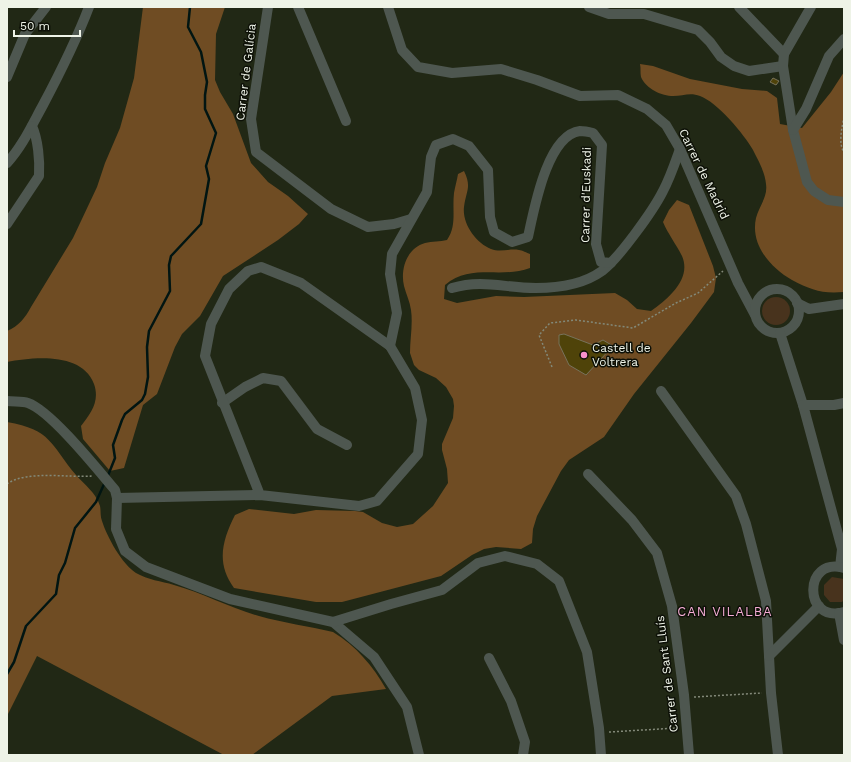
<svg xmlns="http://www.w3.org/2000/svg" width="851" height="762" font-family="'Work Sans',sans-serif">
  <style>
    .green { fill: #48331d }
    .forest { fill: #6f4c23 }
    .lines { fill: none; stroke-linecap: round; stroke-linejoin: round }
    .stream { stroke: #011512; stroke-width: 2.5 }
    .building { fill: #4f4309; stroke: #77725b }
    .path { stroke: #838979; stroke-width: 1.5; stroke-dasharray: 2 2; stroke-linecap: butt }
    .minor { stroke: #4e5750; stroke-width: 10 }
    .poi-dot { fill: #f790cd; stroke: #0d1007; stroke-width: 1.5 }
    .labels { text-anchor: middle; dominant-baseline: central; stroke-width: 3; stroke-linejoin: round; paint-order: stroke }
    .street-label { font-size: 12px; fill: #eef3e7; stroke: #0d1007 }
    .poi-label { font-size: 12px; fill: #eef3e7; stroke: #0d1007; text-anchor: start }
    .neighbourhood-label { font-size: 13px; letter-spacing: 1px; fill: #f6add6; stroke: #0d1007 }
  </style>
  <rect width="100%" height="100%" fill="#212815"/>
  <g class="green">
    <circle cx="776" cy="311" r="14"/>
    <polygon points="832,577 844,579 844,600 842,602 830,602 824,595 824,585"/>
  </g>
  <g class="forest">
    <path d="M143 7H225L216 34 215 80 220 92 233 114 251 163 268 182 288 196 308 214 299 224 278 240 223 276 200 316 182 334 175 347 157 394 143 405 124 468 110 471 83 439 81 426C91 413 100 401 94 384 82 352 34 357 7 362V331C19 326 25 318 31 307L73 238 97 187 105 163 120 128 134 78Z"/>
    <path d="M640 64 653 66 690 79 742 89 767 91 777 98 780 124 802 128 831 92 844 72V292C822 294 811 290 792 280 771 268 750 245 756 218 759 206 768 197 766 184 765 172 758 160 753 150 744 134 717 102 700 96 690 92 683 96 673 96 662 96 646 89 641 77 640 73 641 68 640 64Z"/>
    <path d="M464 171C472 187 466 191 464 207 462 224 476 243 491 249 501 253 509 248 519 250 522 250 527 253 530 254V268C501 279 471 263 445 285L444 299 457 303 496 296 524 297 615 293 627 300 637 309 651 311C668 299 692 279 682 256 676 244 668 234 663 222L669 210 677 200 689 205 713 266 716 278 714 292 691 323 634 394 604 437 569 460 561 471 537 516 533 529 532 543 521 549 496 547 484 549 472 555 441 576 342 602H316L234 588C216 563 222 541 235 515L249 509 294 514 316 510 355 511 363 512 382 523 397 527 413 524 433 506 448 483 447 469 442 450V444L453 418 454 406 453 399 446 387 436 378 419 370 414 365 410 353C410 339 413 324 411 310 410 302 406 294 404 286 400 269 407 248 425 243 432 241 440 242 447 240 457 226 452 210 454 193 455 187 457 180 458 174Z"/>
    <path d="M7 422C52 430 50 444 76 475 85 485 96 493 100 506 101 510 100 516 102 521 107 537 122 564 136 573 148 580 161 581 174 585 203 593 230 608 259 616 283 623 309 626 333 632 356 646 373 666 386 689L332 696 252 755H224L37 656 7 716Z"/>
  </g>
  <g class="lines">
    <g class="stream">
      <polyline points="107,478 115,458 113,445 122,420 125,414 142,400 145,394 148,377 147,347 149,331 170,291 169,265 171,256 201,224 209,179 206,166 216,133 205,109 205,95 207,82 201,52 188,27 190,7"/>
      <polyline points="7,674 14,662 26,626 56,594 59,575 65,563 75,528 96,502 105,482"/>
    </g>
  </g>
  <g class="building">
    <polygon points="773,78 779,81 776,85 770,82"/>
    <polygon points="564,334 593,345 603,340 613,346 586,375 569,365 559,344 559,335"/>
  </g>
  <g class="lines">
    <g class="path">
      <path d="M844 117C842 127 838 144 844 152"/>
      <polyline points="552,367 539,335 550,323 576,320 633,328 676,303 698,293 723,271"/>
      <path d="M7 484C26 470 69 478 92 476"/>
      <polyline points="694,697 762,693"/>
      <polyline points="609,732 677,728"/>
    </g>
    <g class="minor">
      <polyline points="268,7 251,119 256,152 331,209 368,227 394,224 411,219"/>
      <polyline points="298,7 346,121"/>
      <polyline points="388,7 402,50 418,67 452,73 501,69 537,80 580,96 618,95 647,109 666,125 680,149 738,283 755,315"/>
      <polyline points="589,7 609,14 644,14 698,30 710,42 721,57 734,66 749,71 783,66"/>
      <polyline points="739,7 784,54"/>
      <polyline points="811,7 784,54 783,66 793,130 807,182 814,191 828,200 844,202"/>
      <polyline points="7,77 25,34 46,7"/>
      <polyline points="793,130 806,109 829,56 844,39"/>
      <path d="M7 163C22 147 32 125 43 105 60 73 76 41 89 7"/>
      <path d="M7 224 39 176C40 161 38 139 32 126"/>
      <path d="M452 288C483 279 504 288 536 288 558 288 584 284 602 271 619 258 653 211 663 191 670 178 675 163 680 149"/>
      <circle cx="777" cy="311" r="22"/>
      <polyline points="797,303 809,309 844,304"/>
      <polyline points="780,333 803,405 842,549 840,567"/>
      <path d="M390 346 397 313 390 274 392 254 427 192 431 157 436 145 453 139 469 146 488 170 490 217 494 232 512 242 528 237C534 210 547 135 580 131 584 131 589 132 593 133L602 145 596 244 601 262 611 263"/>
      <polyline points="661,391 736,496 746,524 766,601 771,693 778,755"/>
      <path d="M7 401C14 402 22 401 28 403 51 411 98 470 115 490L117 498 116 529 125 551 146 567 230 599 333 622 374 657 407 707 419 755"/>
      <polyline points="222,403 245,387 263,378 281,381 317,429 347,445"/>
      <polyline points="803,405 834,405 844,403"/>
      <polyline points="588,474 632,520 657,553 672,606 684,695 689,755"/>
      <polyline points="117,498 260,495 359,506 377,501 418,454 422,420 415,388 390,346 301,283 261,267 248,271 229,289 211,324 205,356 260,495"/>
      <path d="M844 568C803 556 803 624 844 612"/>
      <polyline points="839,613 844,640"/>
      <polyline points="333,622 391,604 442,590 478,563 505,556 537,564 559,581 587,652 599,728 601,755"/>
      <polyline points="769,656 819,606"/>
      <polyline points="489,658 511,701 525,742 523,755"/>
    </g>
  </g>
  <circle class="poi-dot" cx="584" cy="355" r="4"/>
  <g class="labels">
    <g class="street-label">
      <text transform="translate(246 72) rotate(-83)">Carrer de Galícia</text>
      <text transform="translate(704 174) rotate(64)">Carrer de Madrid</text>
      <text transform="translate(586 195) rotate(-89)">Carrer d'Euskadi</text>
      <text transform="translate(667 674) rotate(-97)">Carrer de Sant Lluís</text>
    </g>
    <g class="poi-label">
      <text x="592" y="348">Castell de<tspan x="592" dy="14">Voltrera</tspan></text>
    </g>
    <g class="neighbourhood-label">
      <text x="725" y="611">CAN VILALBA</text>
    </g>
  </g>
  <rect width="851" height="762" fill="none" stroke="#eef3e7" stroke-width="16"/>
  <path d="M14 30v6h66v-6" fill="none" stroke="#eef3e7" stroke-width="2"/>
  <text x="20" y="30" font-size="12" fill="#eef3e7" stroke="#0d1007" stroke-width="3" paint-order="stroke">50 m</text>
</svg>
